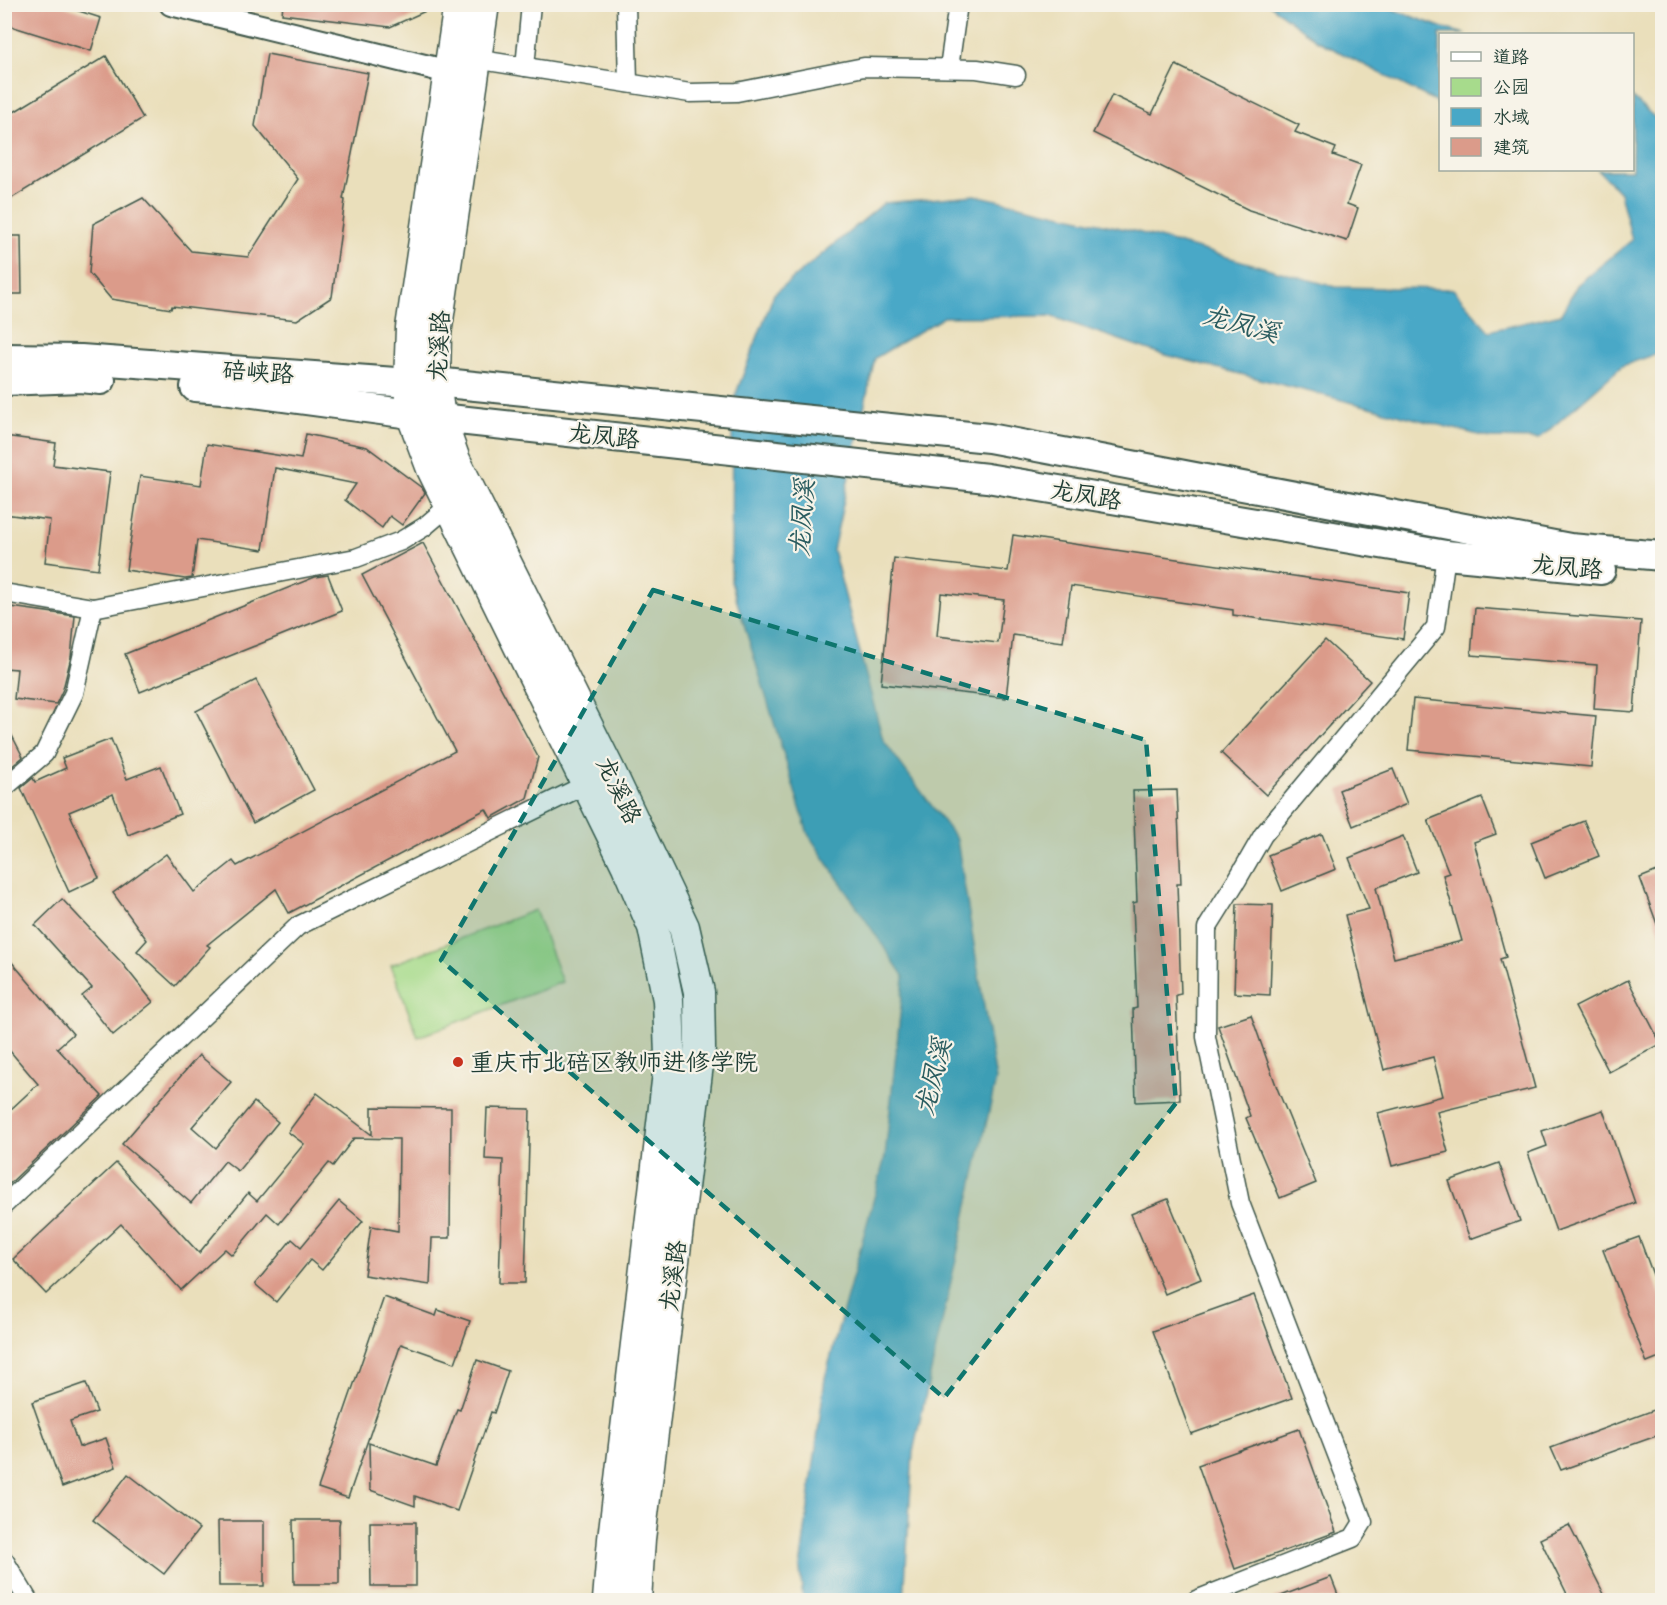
<svg xmlns="http://www.w3.org/2000/svg" width="1667" height="1605" font-family="Caveat,'LXGW WenKai TC',sans-serif">
  <style>
    .green { fill: #a7db8c; stroke: #638c60; stroke-width: 1.5 }
    .water { fill: #48a8c7; stroke: #34727e; stroke-width: 1.5 }
    .building { fill: #db9b8a; fill-rule: evenodd }
    .lines { fill: none; stroke-linecap: round; stroke-linejoin: round }
    .minor-casing { stroke: #3d5548; stroke-width: 21 }
    .tertiary-casing { stroke: #3d5548; stroke-width: 26 }
    .primary-casing { stroke: #3d5548; stroke-width: 32 }
    .trunk-casing { stroke: #3d5548; stroke-width: 33 }
    .minor { stroke: #fff; stroke-width: 18 }
    .tertiary { stroke: #fff; stroke-width: 22 }
    .primary { stroke: #fff; stroke-width: 28 }
    .trunk { stroke: #fff; stroke-width: 30 }
    .marked { fill: #0f766e; fill-opacity: 0.2; stroke: #0f766e; stroke-width: 4.5; stroke-dasharray: 12 8; stroke-linejoin: round }
    .poi-dot { fill: #c8321e; stroke: #f7f3e8; stroke-width: 2 }
    .labels { text-anchor: middle; dominant-baseline: central; stroke-width: 4.5; stroke-linejoin: round; paint-order: stroke }
    .street-label { font-size: 24px; fill: #1f3d34; stroke: #f7f3e8 }
    .poi-label { font-size: 24px; fill: #1f3d34; stroke: #f7f3e8; text-anchor: start }
    .water-label { font-size: 26px; font-style: italic; fill: #2b5d60; stroke: #f7f3e8 }
  </style>
  <rect width="100%" height="100%" fill="#f7f3e8"/>
  <filter id="ink" filterUnits="userSpaceOnUse"><feTurbulence type="fractalNoise" baseFrequency=".0167" numOctaves="2"/><feDisplacementMap in="SourceGraphic" scale="12" xChannelSelector="R" yChannelSelector="G"/><feConvolveMatrix kernelMatrix="1 2 1 2 8 2 1 2 1" color-interpolation-filters="sRGB"/></filter>
  <filter id="wash" filterUnits="userSpaceOnUse"><feTurbulence type="fractalNoise" baseFrequency=".008" numOctaves="4" result="noise"/><feDisplacementMap in="SourceGraphic" scale="24" xChannelSelector="R" yChannelSelector="G"/><feGaussianBlur stdDeviation="1.35" result="paint"/><feColorMatrix in="noise" values="0 0 0 0 0 0 0 0 0 0 0 0 0 0 0 0 0 1.4 0 .05"/><feComposite in="paint" operator="in"/></filter>
  <g filter="url(#wash)">
    <rect width="100%" height="100%" fill="#eadfbb"/>
    <polygon class="green" points="535,910 562,982 418,1037 391,965"/>
    <g class="water">
      <polygon points="1270,5 1381,5 1446,29 1466,34 1440,34 1440,108 1435,101 1316,40"/>
      <polygon points="1633,98 1662,124 1662,352 1622,366 1539,439 1490,438 1158,353 1050,316 944,317 875,358 833,550 883,740 957,840 996,1080 913,1452 904,1600 803,1600 800,1569 825,1378 885,1157 904,977 808,834 731,582 732,404 774,294 884,203 975,195 1134,231 1335,287 1453,289 1489,331 1561,314 1577,285 1632,240 1620,193 1598,170 1632,170"/>
    </g>
    <g id="blocks">
      <g class="building">
        <polygon points="4,4 57,4 101,18 91,51 4,24"/>
        <polygon points="283,4 441,4 390,27 282,14"/>
        <polygon points="267,54 368,73 343,199 345,200 332,297 297,320 172,306 171,309 111,299 89,273 93,224 143,198 191,251 248,257 298,179 255,126"/>
        <polygon points="106,56 143,118 4,203 4,118"/>
        <polygon points="1176,65 1299,125 1295,132 1336,148 1333,155 1361,165 1347,204 1358,208 1347,241 1249,210 1093,133 1112,95 1152,114"/>
        <polygon points="4,236 21,236 22,294 4,294"/>
        <polygon points="306,434 367,447 422,488 425,493 402,525 390,516 382,528 345,500 356,484 275,468 263,550 197,540 192,578 185,579 126,570 140,476 201,485 207,444 301,459"/>
        <polygon points="4,436 56,443 53,465 110,472 98,569 45,562 50,520 4,514"/>
        <path d="M1013 535 1409 593 1403 639 1233 615V610L1071 586 1063 642 1013 635 1006 698 881 684 894 558 1008 571ZM941 593 1004 600 998 643 937 636Z"/>
        <polygon points="423,543 538,757 527,798 491,818 486,809 289,913 276,889 207,945 210,947 175,986 137,951 147,940 113,893 166,854 194,892 233,861 237,866 455,751 362,575"/>
        <polygon points="328,575 342,611 140,692 125,654 315,577"/>
        <polygon points="4,606 75,616 71,657 63,689 56,704 14,699 17,669 4,668"/>
        <polygon points="1475,608 1641,621 1634,712 1594,709 1597,665 1471,655"/>
        <polygon points="1325,640 1370,681 1266,795 1221,753"/>
        <polygon points="256,680 314,790 253,823 196,711"/>
        <polygon points="1413,699 1596,716 1591,767 1408,750"/>
        <polygon points="4,720 23,757 4,773"/>
        <polygon points="111,739 127,779 161,766 180,814 128,835 113,794 69,812 99,878 69,892 21,788 33,778 35,782 66,768 62,758"/>
        <polygon points="1393,769 1407,804 1353,826 1339,790"/>
        <polygon points="1177,790 1181,884 1177,884 1181,994 1176,995 1180,1100 1136,1102 1133,1009 1137,1008 1133,903 1137,902 1133,791"/>
        <polygon points="1482,798 1496,834 1474,842 1506,957 1500,959 1535,1088 1437,1112 1448,1152 1392,1166 1378,1113 1443,1096 1433,1057 1384,1070 1345,915 1369,909 1349,858 1403,836 1417,872 1376,888 1394,958 1462,941 1443,875 1449,873 1428,820"/>
        <polygon points="1584,821 1599,856 1545,878 1531,842"/>
        <polygon points="1322,834 1336,869 1282,891 1268,855"/>
        <polygon points="1662,869 1662,934 1661,935 1640,878"/>
        <polygon points="62,899 122,963 153,1002 113,1035 82,996 92,988 35,925"/>
        <polygon points="1237,904 1273,905 1270,995 1234,993"/>
        <polygon points="4,953 73,1034 57,1048 102,1096 4,1189 4,1119 10,1114 8,1112 38,1084 4,1044"/>
        <polygon points="1628,980 1661,1044 1609,1072 1575,1007"/>
        <polygon points="1251,1015 1277,1088 1316,1183 1280,1198 1246,1118 1250,1116 1218,1026"/>
        <polygon points="199,1055 231,1082 192,1127 216,1148 254,1102 278,1122 238,1171 225,1161 191,1203 122,1144"/>
        <polygon points="317,1093 372,1135 372,1107 451,1108 450,1238 432,1238 430,1285 364,1275 371,1226 398,1231 399,1139 354,1138 333,1166 329,1163 279,1224 267,1213 232,1255 225,1249 181,1290 121,1224 46,1294 13,1259 116,1163 199,1253 248,1193 257,1201 304,1144 288,1132"/>
        <polygon points="487,1108 530,1109 525,1283 499,1283 503,1160 485,1159"/>
        <polygon points="1603,1110 1635,1203 1556,1231 1528,1153 1547,1146 1542,1131"/>
        <polygon points="1499,1163 1520,1221 1470,1239 1449,1181"/>
        <polygon points="1168,1199 1201,1279 1165,1294 1131,1214"/>
        <polygon points="339,1201 363,1221 322,1270 310,1260 276,1302 255,1284 292,1239 301,1247"/>
        <polygon points="1639,1237 1662,1299 1662,1357 1647,1363 1603,1250"/>
        <polygon points="1254,1295 1292,1398 1191,1434 1153,1331"/>
        <polygon points="384,1297 436,1316 438,1310 470,1321 455,1363 401,1344 348,1498 318,1488"/>
        <polygon points="477,1360 508,1371 494,1413 491,1412 457,1511 415,1496 415,1506 370,1490 369,1443 436,1466 457,1409 460,1410"/>
        <polygon points="86,1383 97,1412 70,1421 79,1447 106,1438 116,1467 62,1487 32,1402"/>
        <polygon points="1662,1407 1662,1434 1561,1470 1551,1448"/>
        <polygon points="1299,1429 1336,1532 1235,1569 1198,1465"/>
        <polygon points="128,1474 199,1529 164,1574 93,1520"/>
        <polygon points="293,1520 340,1520 339,1525 339,1584 294,1584"/>
        <polygon points="218,1521 264,1521 264,1586 219,1586"/>
        <polygon points="370,1522 416,1522 416,1586 371,1586"/>
        <polygon points="1569,1525 1607,1600 1570,1600 1540,1539"/>
        <polygon points="1331,1577 1340,1600 1273,1600 1273,1599"/>
      </g>
    </g>
  </g>
  <g filter="url(#ink)">
    <use href="#blocks" fill-opacity="0" stroke="#3d5548" stroke-width="1.5"/>
    <g class="lines">
      <defs>
        <g id="minor">
          <polyline points="626,4 628,83"/>
          <polyline points="468,58 690,93 737,92 864,67 977,69 1016,75"/>
          <polyline points="525,67 531,4"/>
          <polyline points="949,68 958,4"/>
          <polyline points="4,593 93,608 356,558 401,541 424,527 450,505"/>
          <polyline points="4,788 44,754 74,693 93,608"/>
          <polyline points="4,1205 298,926 587,784"/>
          <polyline points="4,1560 28,1600"/>
          <polyline points="1196,1600 1353,1538 1363,1522 1240,1203 1206,1037 1207,928 1237,880 1263,835 1436,627 1446,555"/>
        </g>
        <polyline id="tertiary" points="171,4 449,72"/>
        <g id="primary">
          <polyline points="4,358 81,359 409,383 435,382 989,438 1570,548 1662,556"/>
          <polyline points="4,381 80,378 101,380"/>
          <polyline points="195,387 223,389 440,418 987,478 1446,555 1601,570"/>
        </g>
        <g id="trunk">
          <polyline points="459,4 411,328 409,383 411,413 432,469 627,866 653,927 668,1000 670,1056 613,1539 608,1600"/>
          <polyline points="484,4 436,334 435,382 440,418 455,460 611,773 684,927 699,992 700,1048 640,1539 636,1600"/>
        </g>
      </defs>
      <use href="#minor" class="minor-casing"/>
      <use href="#tertiary" class="tertiary-casing"/>
      <use href="#primary" class="primary-casing"/>
      <use href="#trunk" class="trunk-casing"/>
      <use href="#minor" class="minor"/>
      <use href="#tertiary" class="tertiary"/>
      <use href="#primary" class="primary"/>
      <use href="#trunk" class="trunk"/>
    </g>
  </g>
  <path class="marked" d="M653 590 1146 740 1176 1103 944 1398 441 960Z"/>
  <circle class="poi-dot" cx="458" cy="1062" r="6"/>
  <g class="labels">
    <g class="street-label">
      <text transform="translate(439 346) rotate(-87)">龙溪路</text>
      <text transform="translate(258 372) rotate(4)">碚峡路</text>
      <text transform="translate(604 436) rotate(6)">龙凤路</text>
      <text transform="translate(1086 495) rotate(10)">龙凤路</text>
      <text transform="translate(1567 567) rotate(5)">龙凤路</text>
      <text transform="translate(619 790) rotate(64)">龙溪路</text>
      <text transform="translate(673 1276) rotate(-83)">龙溪路</text>
    </g>
    <g class="poi-label">
      <text x="470" y="1062">重庆市北碚区教师进修学院</text>
    </g>
    <g class="water-label">
      <text transform="translate(1241 324) rotate(15)">龙凤溪</text>
      <text transform="translate(802 518) rotate(-86)">龙凤溪</text>
      <text transform="translate(933 1077) rotate(-76)">龙凤溪</text>
    </g>
  </g>
  <rect width="1667" height="1605" fill="none" stroke="#f7f3e8" stroke-width="24"/>
  <rect x="1439" y="33" width="195" height="138" fill="#f7f3e8" stroke="#a1aaa0" stroke-width="1.5"/>
  <rect x="1451" y="52" width="30" height="9" fill="#ffffff" stroke="#a1aaa0" stroke-width="1.5"/>
  <text x="1493" y="63" font-size="18" fill="#1f3d34">道路</text>
  <rect x="1451" y="78" width="30" height="18" fill="#a7db8c" stroke="#a1aaa0" stroke-width="1.5"/>
  <text x="1493" y="93" font-size="18" fill="#1f3d34">公园</text>
  <rect x="1451" y="108" width="30" height="18" fill="#48a8c7" stroke="#a1aaa0" stroke-width="1.5"/>
  <text x="1493" y="123" font-size="18" fill="#1f3d34">水域</text>
  <rect x="1451" y="138" width="30" height="18" fill="#db9b8a" stroke="#a1aaa0" stroke-width="1.5"/>
  <text x="1493" y="153" font-size="18" fill="#1f3d34">建筑</text>
</svg>
